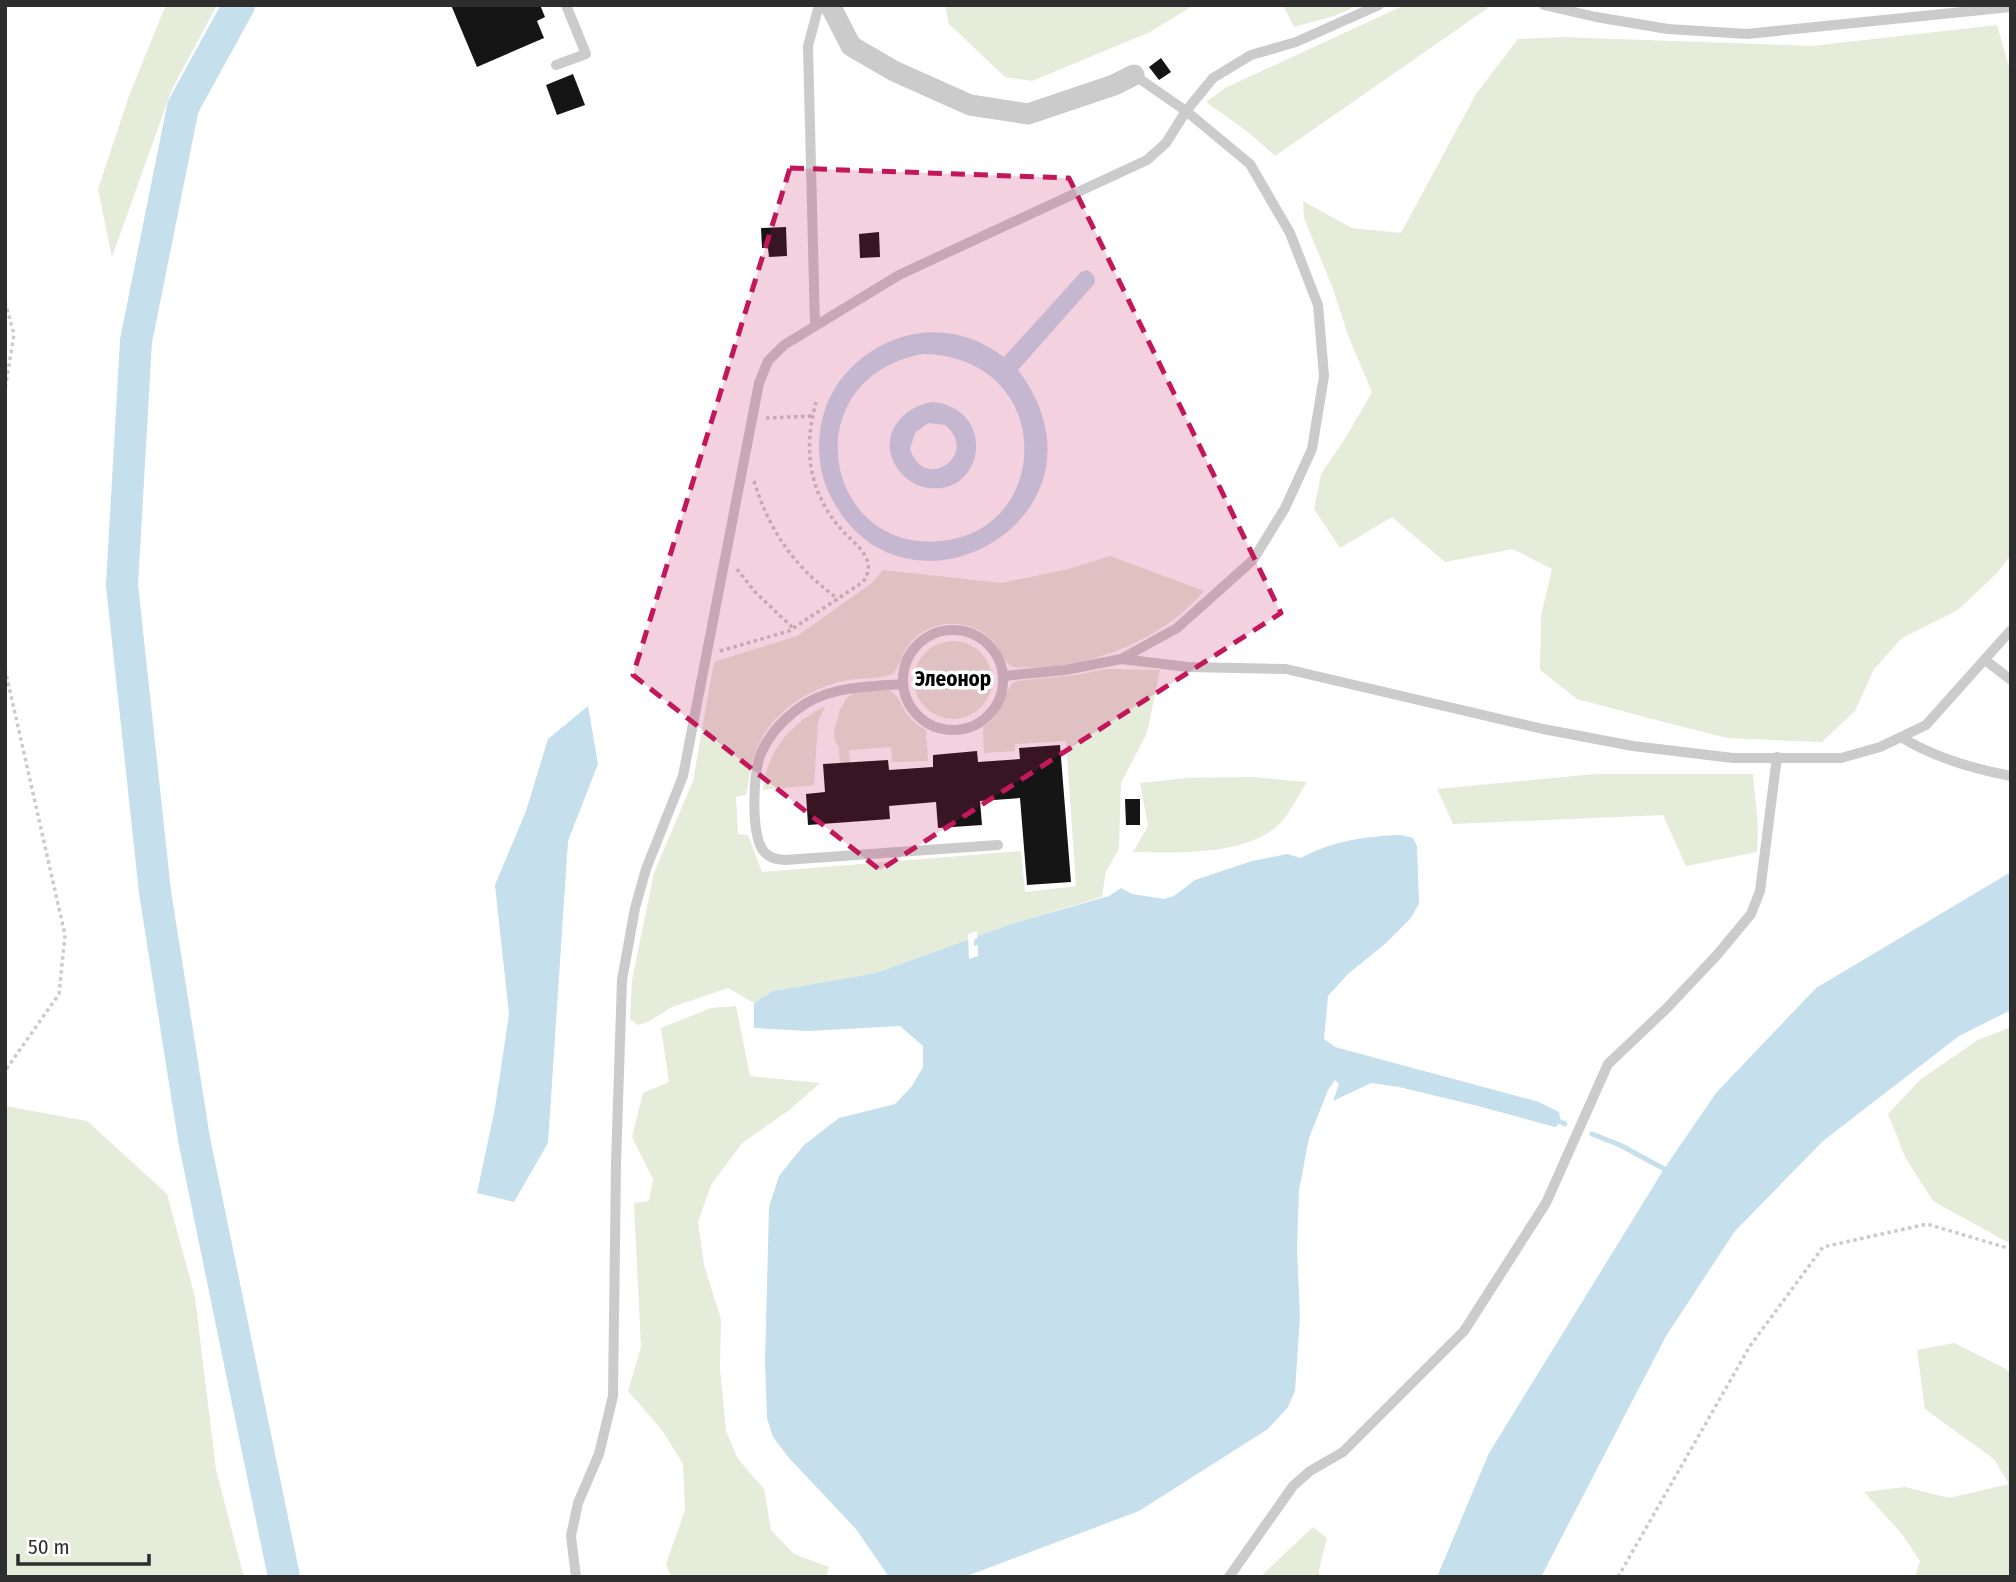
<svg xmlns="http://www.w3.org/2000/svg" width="2016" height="1582" font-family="'Fira Sans Condensed',sans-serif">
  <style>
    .green { fill: #e5ecda }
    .water { fill: #c5dfed; fill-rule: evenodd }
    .pier { fill: #fff }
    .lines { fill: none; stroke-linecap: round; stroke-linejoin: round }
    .stream { stroke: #c5dfed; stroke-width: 5 }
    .river { stroke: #c5dfed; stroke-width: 32 }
    .building { fill: #151515 }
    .path { stroke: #cbcbcb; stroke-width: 3.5; stroke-dasharray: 3.5 3.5; stroke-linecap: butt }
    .lane { stroke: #cbcbcb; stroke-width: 10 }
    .street { stroke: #cbcbcb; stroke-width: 21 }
    .marked { fill: #c2185b; fill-opacity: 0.2; stroke: #c2185b; stroke-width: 5; stroke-dasharray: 14 9; stroke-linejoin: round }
    .labels { text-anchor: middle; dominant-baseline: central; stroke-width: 7; stroke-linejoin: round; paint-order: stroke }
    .neighbourhood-label { font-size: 21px; font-weight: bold; fill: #000; stroke: #fff }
  </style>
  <rect width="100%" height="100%" fill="#fff"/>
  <g class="green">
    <polygon points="166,5 217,5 172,89 112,257 98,189 130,93"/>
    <polygon points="945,5 1194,5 1150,32 1032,81 1005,77 949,24"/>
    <polygon points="1283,5 1359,5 1334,16 1294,27"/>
    <polygon points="1405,5 1482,5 1488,8 1275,156 1248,132 1206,102 1225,88"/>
    <polygon points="1997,25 2011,74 2011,555 1997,573 1958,610 1902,638 1874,669 1855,711 1822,742 1727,738 1664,722 1577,699 1540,670 1541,616 1552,569 1513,549 1445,562 1392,517 1340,548 1314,509 1321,474 1346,437 1372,392 1349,338 1332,286 1304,218 1303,201 1352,228 1401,233 1476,94 1518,39 1561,37 1812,46"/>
    <path d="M1110 556 1204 591C1160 643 1082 672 1014 667L1009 665C1002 657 999 646 990 638 968 618 931 619 911 642 902 652 901 666 891 675 876 679 859 678 843 681 808 689 771 713 757 748 751 762 749 780 746 795L736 797 738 834 748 835 762 872 1021 851 1025 892 1076 886 1066 741 1015 744V751L984 753 983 727C1004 715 1003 688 1016 681L1076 675 1105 669 1160 670 1147 733 1121 783 1119 849 1106 871 1102 897 1011 924 876 973 773 991 754 1003 728 988 672 1007 648 1022 638 1025 630 1019 632 980 654 873 693 781 714 662 797 636 872 583 883 570 1001 583 1069 569Z"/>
    <circle cx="953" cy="680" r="39"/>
    <path d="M886 689C900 694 900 705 908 715 913 722 919 726 926 730L928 761 892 762 891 747 849 750 851 783H841L839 747 835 741 834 731 840 710 846 699 854 693Z"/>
    <path d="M825 706 818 722 814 785 763 790C766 752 791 723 825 706Z"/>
    <polygon points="1595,774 1753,774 1758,827 1757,852 1686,866 1663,815 1453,824 1437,789"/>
    <path d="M1252 777 1307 782C1299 794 1292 809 1283 820 1253 856 1177 853 1133 852L1148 826 1140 783 1186 778Z"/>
    <polygon points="736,1006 750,1076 820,1083 788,1111 742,1143 711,1185 698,1222 704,1265 721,1319 720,1369 726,1431 738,1459 764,1489 771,1530 794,1554 829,1567 826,1577 671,1577 666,1564 685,1510 683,1464 662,1430 628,1391 641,1347 634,1203 649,1201 653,1179 632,1137 643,1093 669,1082 661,1028 711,1008"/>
    <polygon points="2011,1027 2011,1244 1933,1201 1906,1159 1888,1114 1921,1079 1978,1040"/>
    <polygon points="5,1106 87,1121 167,1194 195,1297 216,1470 244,1577 5,1577"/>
    <polygon points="1954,1343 2006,1369 2011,1374 2011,1577 1915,1577 1920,1561 1902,1534 1864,1492 1905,1487 1949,1498 2009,1484 1994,1459 1925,1409 1917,1350"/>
    <polygon points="1313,1527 1327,1538 1319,1570 1319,1577 1260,1577"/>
  </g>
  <g class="water">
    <path d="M1088 270 1094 276 1095 283 1018 370C1128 516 901 644 829 493 815 463 816 425 831 395 856 349 910 322 962 336 978 340 991 348 1004 357L1081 272ZM922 354C1055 355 1055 529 942 541 823 554 792 379 922 354Z"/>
    <path d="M933 402C997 409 985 495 929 488 918 487 908 481 901 473 875 442 898 407 933 402ZM928 423 945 425C981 454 924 494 910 449L915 433Z"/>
    <polygon points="588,706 598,764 568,841 548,1143 514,1202 477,1193 495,1108 509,1014 495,885 526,811 548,739"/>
    <path d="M1401 835 1413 838 1417 846 1419 904 1410 919 1386 943 1348 974 1328 996 1324 1039 1335 1047 1539 1102 1559 1112 1561 1122 1555 1127 1474 1105 1399 1087 1371 1083 1333 1101 1339 1084 1335 1080 1328 1090 1309 1138 1299 1190 1297 1248 1300 1317 1295 1391 1288 1407 1268 1429 1139 1511 964 1577H889L856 1529 789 1458 773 1437 767 1418 765 1363 769 1207 779 1176 804 1145 839 1118 895 1104 912 1086 923 1067V1046L900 1026 809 1031 754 1028V1003L773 991 876 973 1011 924 1109 896 1121 888 1132 894 1164 899 1174 896 1195 880 1252 861 1287 854 1301 858C1331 841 1367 836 1401 835Z"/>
    <polygon points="2011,872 2011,1010 1959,1036 1823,1141 1735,1231 1666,1336 1541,1577 1437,1577 1489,1453 1664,1169 1716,1093 1816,988"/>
  </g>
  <polygon class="pier" points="977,931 977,938 974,940 974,946 978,945 978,956 969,959 968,934"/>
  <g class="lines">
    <g class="stream">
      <polyline points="1561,1122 1565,1124"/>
      <polyline points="1592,1134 1620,1145 1668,1171"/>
    </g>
    <polyline class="river" points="239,5 183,107 136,341 122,585 155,892 194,1139 284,1577"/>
  </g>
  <g class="building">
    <polygon points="451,5 540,5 545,17 537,21 544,38 477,67"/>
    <polygon points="1161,58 1171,72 1159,80 1149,67"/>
    <polygon points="573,74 585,105 557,115 546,85"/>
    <polygon points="786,227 787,256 769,257 768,248 762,248 761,228"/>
    <polygon points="879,232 880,257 860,258 859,234"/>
    <polygon points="1060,745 1071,882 1027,885 1020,798 980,801 982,825 938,828 936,802 889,806 890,819 808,825 806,794 825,792 823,764 888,760 889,770 933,767 933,755 977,751 978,762 1020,759 1019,748"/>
    <polygon points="1125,799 1140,799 1140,825 1126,825"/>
  </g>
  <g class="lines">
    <g class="path">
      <polyline points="5,302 14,334 5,390"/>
      <polyline points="766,418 813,416"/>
      <path d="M754 481C770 533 795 567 838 599"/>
      <polyline points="737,569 755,592 793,628"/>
      <path d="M720 651 789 631 863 582C879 559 855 545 841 529 832 519 823 505 818 492 806 462 808 433 816 402"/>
      <polyline points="5,669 65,935 59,994 5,1071"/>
      <polyline points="1618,1577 1750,1346 1823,1247 1927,1224 2011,1249"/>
    </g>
    <g class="lane">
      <polyline points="1544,5 1596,17 1668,29 1747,34 2011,7"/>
      <polyline points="556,65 586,54 566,5"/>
      <polyline points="815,326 808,46 819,5"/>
      <circle cx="953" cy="680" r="50"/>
      <polyline points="1121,659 1177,628 1253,560 1285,508 1312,449 1324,376 1318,305 1290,233 1250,164 1186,111 1134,75"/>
      <polyline points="1985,660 2011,680"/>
      <polyline points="1004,676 1065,670 1121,659 1188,667 1286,669 1543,729 1633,746 1733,758 1841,758 1880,747 1926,725 2011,630"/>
      <path d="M903 684C865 687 826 686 795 711 781 722 768 737 761 753 753 773 751 830 762 849 768 858 775 859 785 860L998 845"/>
      <path d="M1901 737C1933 757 1974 769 2011 776"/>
      <polyline points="576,1577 571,1536 578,1503 599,1454 613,1396 616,1163 622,980 635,908 646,869 683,776 759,383 768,361 784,345 899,275 1147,160 1166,143 1186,111 1213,78 1251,55 1296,42 1379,5"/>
      <polyline points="1229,1577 1293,1486 1310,1471 1343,1452 1464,1331 1546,1203 1608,1064 1666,1009 1717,955 1751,914 1760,891 1777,757"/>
    </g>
    <polyline class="street" points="830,5 851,46 894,71 970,105 1028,114 1114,85 1134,75"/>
  </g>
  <path class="marked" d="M790 168 1069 178 1281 613 880 870 633 675Z"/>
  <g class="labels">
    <g class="neighbourhood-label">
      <text x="953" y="679">Элеонор</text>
    </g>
  </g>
  <rect width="2016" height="1582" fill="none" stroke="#2e2e2e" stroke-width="14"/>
  <path d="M18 1554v10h131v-10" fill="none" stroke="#2e2e2e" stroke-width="3.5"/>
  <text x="28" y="1554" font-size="21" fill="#2e2e2e" stroke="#ffffff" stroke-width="5" paint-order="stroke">50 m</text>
</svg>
